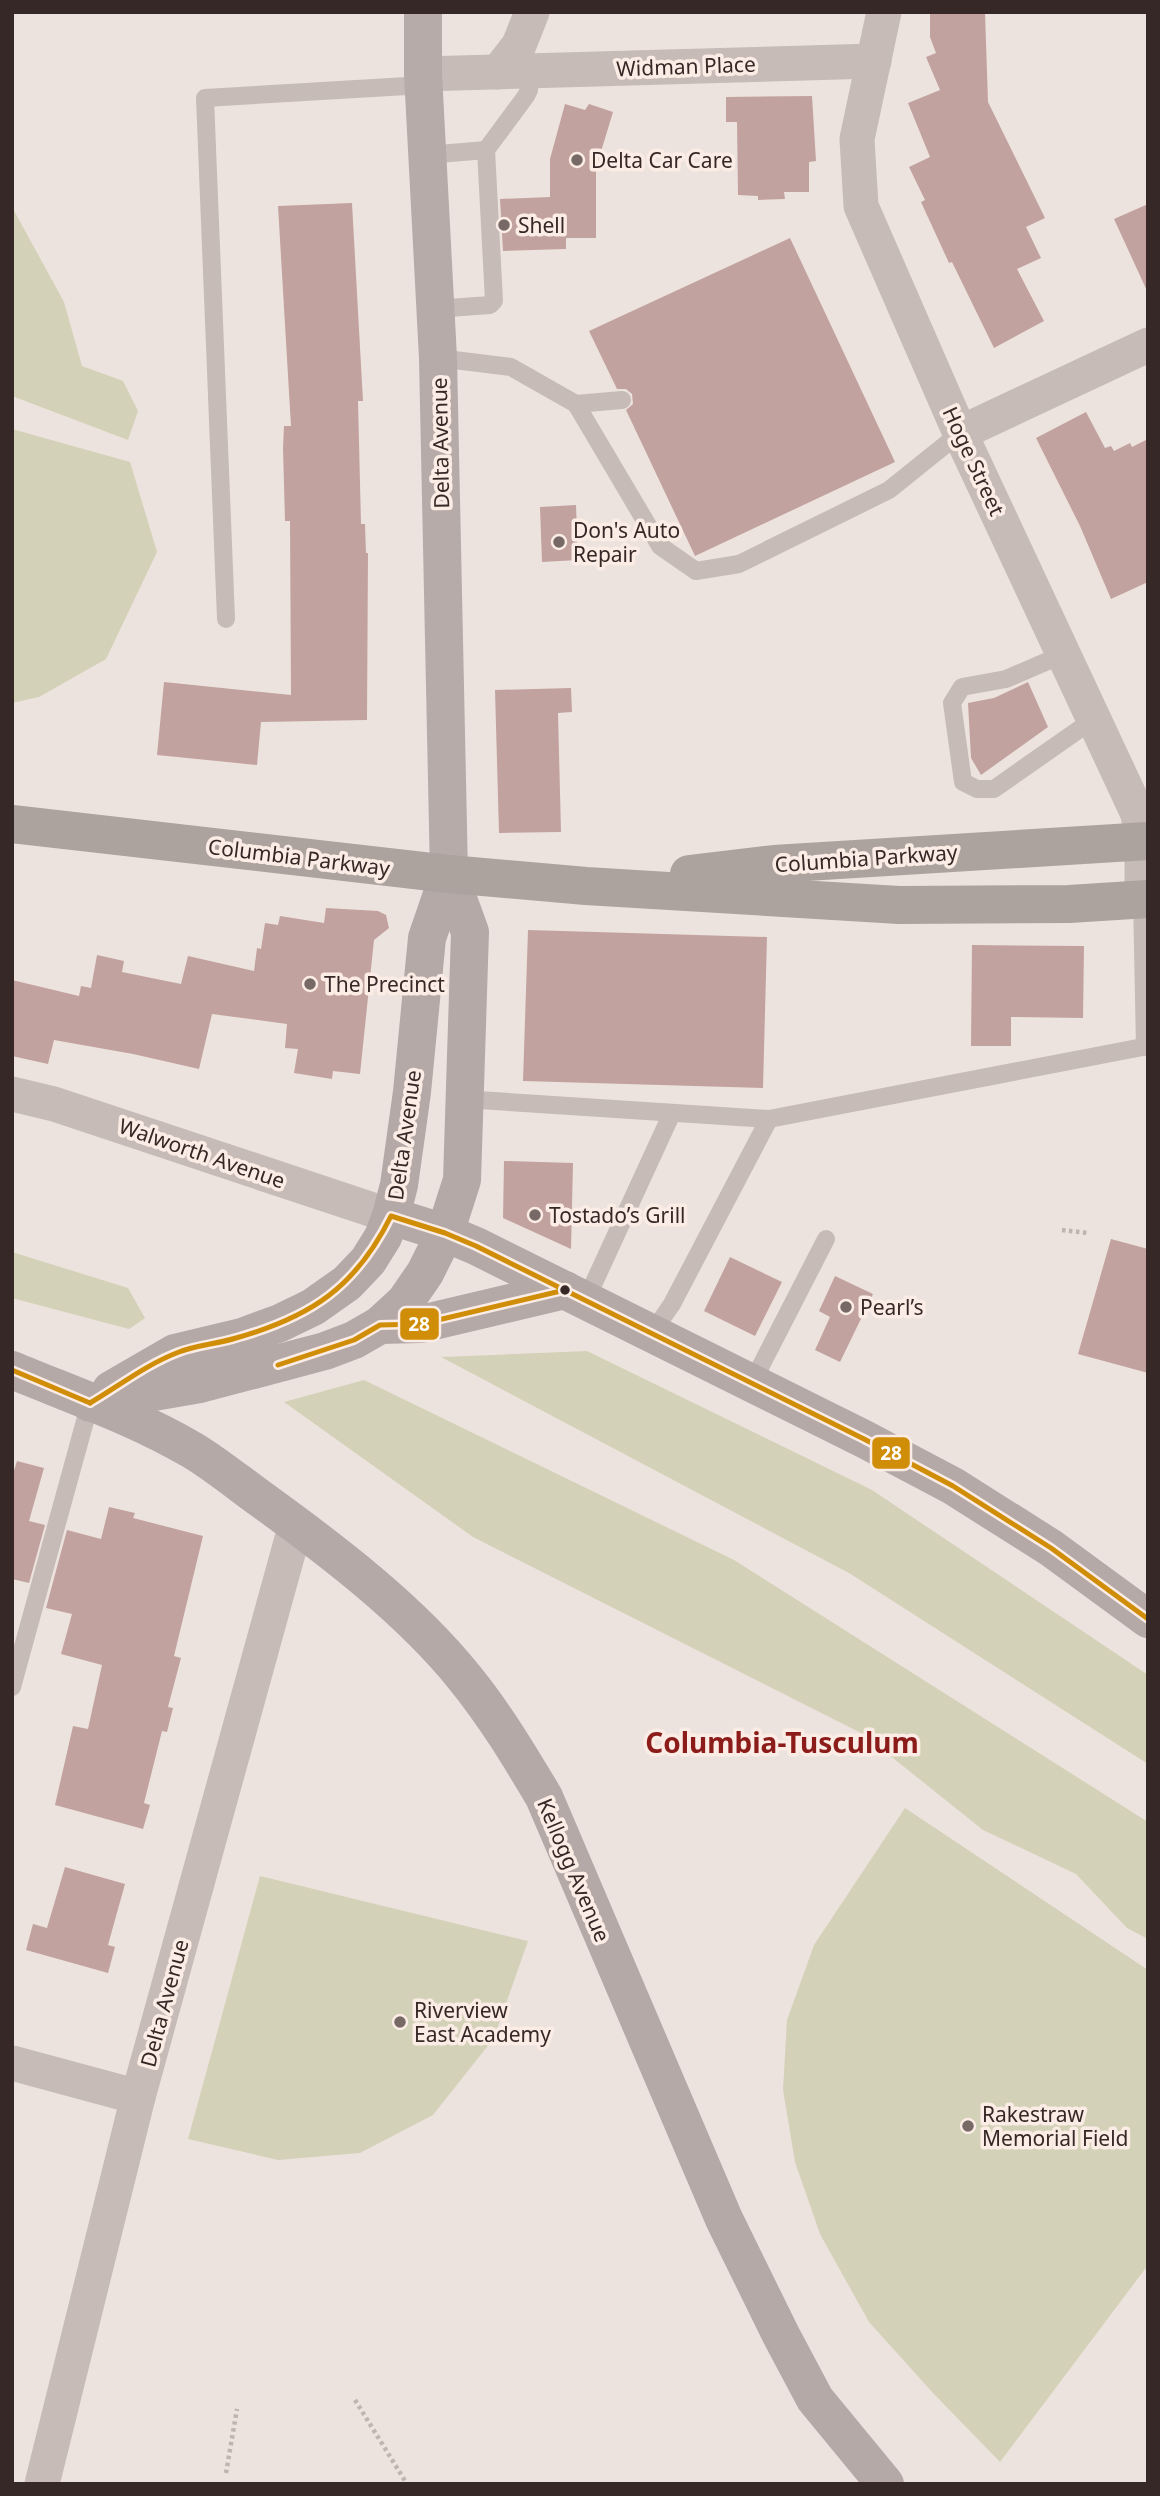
<svg xmlns="http://www.w3.org/2000/svg" width="1160" height="2496" font-family="'Noto Sans',sans-serif">
  <style>
    .green { fill: #d3d1b7 }
    .building { fill: #c2a29f }
    .lines { fill: none; stroke-linecap: round; stroke-linejoin: round }
    .path { stroke: #beb4b0; stroke-width: 4.5; stroke-dasharray: 3.5 3.5; stroke-linecap: butt }
    .lane { stroke: #c6bbb7; stroke-width: 18 }
    .street { stroke: #c6bbb7; stroke-width: 35 }
    .secondary { stroke: #b6aba8; stroke-width: 38 }
    .primary { stroke: #b4a9a7; stroke-width: 38 }
    .highway { stroke: #aca29e; stroke-width: 38 }
    .bus-1-casing { stroke: #fbece5; stroke-width: 10 }
    .bus-1 { stroke: #d08d08; stroke-width: 5 }
    .poi-dot { fill: #766966; stroke: #fbece5; stroke-width: 2.5 }
    .bus-dot { fill: #362826; stroke: #fbece5; stroke-width: 2.5 }
    .labels { text-anchor: middle; dominant-baseline: central; stroke-width: 7; stroke-linejoin: round; paint-order: stroke }
    .street-label { font-size: 21px; fill: #362826; stroke: #fbece5 }
    .poi-label { font-size: 21px; fill: #362826; stroke: #fbece5; text-anchor: start }
    .district-label { font-size: 28px; font-weight: bold; fill: #8c1c19; stroke: #fbece5 }
    .line-badge { stroke: #fbece5; stroke-width: 2.5 }
    .badge-label { font-size: 19px; text-anchor: middle; font-weight: bold; fill: #fff }
  </style>
  <rect width="100%" height="100%" fill="#ede3de"/>
  <g class="green">
    <polygon points="12,207 64,302 82,366 123,381 138,411 128,440 12,396"/>
    <polygon points="12,429 130,462 157,552 106,659 39,697 12,703"/>
    <polygon points="12,1252 128,1288 145,1318 129,1329 12,1298"/>
    <polygon points="587,1351 872,1490 1148,1675 1148,1764 849,1573 441,1357"/>
    <polygon points="364,1380 734,1560 1148,1822 1148,1939 1127,1928 1076,1874 983,1830 863,1734 473,1537 284,1402"/>
    <polygon points="905,1808 1148,1970 1148,2265 1000,2462 933,2393 869,2322 820,2234 795,2162 783,2090 787,2020 814,1945"/>
    <polygon points="260,1876 528,1941 494,2038 433,2115 360,2153 278,2160 188,2139"/>
  </g>
  <g class="building">
    <polygon points="930,12 985,12 988,102 1045,218 1026,227 1041,258 1017,269 1044,321 994,348 952,262 949,263 921,202 925,200 909,167 930,157 908,103 940,90 926,57 936,53 930,37"/>
    <polygon points="812,96 816,161 809,162 809,192 784,192 785,199 758,200 758,196 738,195 737,122 726,122 726,97"/>
    <polygon points="565,104 585,110 589,104 613,112 596,168 596,238 566,238 566,249 503,251 500,199 550,197 550,159"/>
    <polygon points="352,203 363,401 358,401 361,524 365,524 366,553 368,553 367,720 261,722 257,765 157,755 164,682 291,695 290,521 285,521 283,448 284,426 291,426 278,206"/>
    <polygon points="1148,204 1148,293 1114,219"/>
    <polygon points="790,238 895,462 695,556 626,410 633,404 632,394 626,389 617,389 589,331"/>
    <polygon points="1086,412 1105,448 1111,446 1114,451 1130,443 1132,447 1148,439 1148,582 1111,599 1080,526 1036,438"/>
    <polygon points="576,505 578,560 542,562 540,507"/>
    <polygon points="1028,682 1048,727 981,775 971,758 968,703 994,698"/>
    <polygon points="571,688 572,712 558,713 561,832 499,833 495,690"/>
    <polygon points="326,908 378,911 386,915 389,928 374,940 360,1074 333,1071 332,1079 294,1073 298,1049 285,1048 287,1024 212,1014 199,1069 133,1054 54,1040 48,1064 12,1056 12,980 79,996 81,986 91,988 97,955 124,961 122,972 181,984 188,956 254,971 257,948 261,949 265,923 278,925 280,916 324,923"/>
    <polygon points="528,930 767,937 763,1088 523,1081"/>
    <polygon points="972,945 1084,946 1083,1018 1011,1017 1011,1046 971,1046"/>
    <polygon points="504,1161 573,1163 571,1249 503,1218"/>
    <polygon points="1111,1239 1148,1249 1148,1373 1078,1354"/>
    <polygon points="730,1257 782,1282 755,1336 704,1311"/>
    <polygon points="835,1276 873,1294 840,1362 815,1350 830,1317 819,1311"/>
    <polygon points="17,1461 44,1468 29,1521 45,1525 29,1583 12,1579 12,1477"/>
    <polygon points="109,1507 135,1513 133,1518 203,1536 174,1656 181,1658 168,1707 173,1708 167,1732 162,1731 144,1803 150,1805 143,1829 55,1805 73,1726 88,1729 102,1665 61,1654 72,1614 46,1608 67,1530 101,1539"/>
    <polygon points="65,1867 125,1884 108,1945 115,1947 108,1973 26,1950 33,1924 47,1928"/>
  </g>
  <g class="lines">
    <g class="path">
      <polyline points="1062,1230 1088,1233"/>
      <polyline points="355,2400 407,2484"/>
      <polyline points="226,2473 237,2409"/>
    </g>
    <g class="lane">
      <polyline points="486,150 526,96 529,90 531,71"/>
      <polyline points="427,155 486,150 494,301 490,305 435,309"/>
      <polyline points="438,358 511,367 576,404 622,400"/>
      <polyline points="576,404 660,546 696,571 739,564 889,490 960,433"/>
      <polyline points="226,619 205,98 424,85"/>
      <polyline points="1064,654 1006,679 962,687 952,703 963,782 977,789 994,789 1094,719"/>
      <polyline points="1142,899 1145,1047"/>
      <polyline points="463,1099 769,1119 1148,1046"/>
      <polyline points="586,1300 672,1113"/>
      <polyline points="652,1333 672,1304 769,1119"/>
      <polyline points="752,1383 826,1239"/>
      <polyline points="12,1687 90,1403"/>
    </g>
    <g class="street">
      <polyline points="884,12 857,139 861,206 960,433 1138,814 1142,841 1142,899"/>
      <polyline points="498,72 519,45 532,12"/>
      <polyline points="423,74 874,61"/>
      <polyline points="960,433 1148,345"/>
      <polyline points="12,1094 54,1104 391,1216"/>
      <polyline points="12,2063 138,2097"/>
      <polyline points="42,2484 138,2097 296,1524"/>
    </g>
    <polyline class="secondary" points="423,12 423,74 438,358 449,874"/>
    <g class="primary">
      <polyline points="391,1216 445,1233 476,1246 864,1439 953,1486 1051,1548 1148,1619"/>
      <polyline points="380,1325 421,1324 565,1290"/>
      <path d="M12 1370C72 1395 136 1417 192 1450 217 1465 241 1485 265 1502 334 1552 411 1611 464 1677 495 1715 519 1755 544 1797L724 2219 781 2335 815 2399 885 2484"/>
      <polyline points="111,1390 175,1353 242,1337 280,1323 313,1307 347,1283 368,1261 383,1237 391,1216 399,1185 412,1092 427,938 449,874"/>
      <polyline points="90,1403 200,1384 325,1351 354,1340 380,1325 405,1302 425,1273 445,1233 462,1180 470,932 449,874"/>
    </g>
    <g class="highway">
      <polyline points="12,824 449,874 586,886 899,905 1069,904 1148,899"/>
      <polyline points="689,874 774,864 1148,841"/>
    </g>
    <defs>
      <g id="bus-1">
        <polyline points="278,1365 354,1340 380,1325 421,1324 565,1290"/>
        <polyline points="12,1370 90,1403"/>
        <path d="M90 1403C119 1386 147 1364 179 1352 197 1345 217 1344 236 1338 311 1317 356 1287 391 1216L445 1233 476 1246 864 1439 953 1486 1051 1548 1148 1619"/>
      </g>
    </defs>
    <use href="#bus-1" class="bus-1-casing"/>
    <use href="#bus-1" class="bus-1"/>
  </g>
  <g class="poi-dot">
    <circle cx="577" cy="160" r="7"/>
    <circle cx="504" cy="225" r="7"/>
    <circle cx="559" cy="542" r="7"/>
    <circle cx="310" cy="984" r="7"/>
    <circle cx="535" cy="1215" r="7"/>
    <circle cx="846" cy="1307" r="7"/>
    <circle cx="400" cy="2022" r="7"/>
    <circle cx="968" cy="2126" r="7"/>
  </g>
  <circle class="bus-dot" cx="565" cy="1290" r="6"/>
  <g class="labels">
    <g class="street-label">
      <text transform="translate(686 66) rotate(-2)">Widman Place</text>
      <text transform="translate(440 443) rotate(-91)">Delta Avenue</text>
      <text transform="translate(974 461) rotate(65)">Hoge Street</text>
      <text transform="translate(299 857) rotate(7)">Columbia Parkway</text>
      <text transform="translate(866 858) rotate(-4)">Columbia Parkway</text>
      <text transform="translate(404 1135) rotate(-82)">Delta Avenue</text>
      <text transform="translate(202 1153) rotate(19)">Walworth Avenue</text>
      <text transform="translate(574 1870) rotate(67)">Kellogg Avenue</text>
      <text transform="translate(164 2003) rotate(-75)">Delta Avenue</text>
    </g>
    <g class="poi-label">
      <text x="591" y="160">Delta Car Care</text>
      <text x="518" y="225">Shell</text>
      <text x="573" y="530">Don's Auto<tspan x="573" dy="24">Repair</tspan></text>
      <text x="324" y="984">The Precinct</text>
      <text x="549" y="1215">Tostado’s Grill</text>
      <text x="860" y="1307">Pearl’s</text>
      <text x="414" y="2010">Riverview<tspan x="414" dy="24">East Academy</tspan></text>
      <text x="982" y="2114">Rakestraw<tspan x="982" dy="24">Memorial Field</tspan></text>
    </g>
    <g class="district-label">
      <text x="782" y="1742">Columbia-Tusculum</text>
    </g>
  </g>
  <g class="line-badge">
    <rect x="399" y="1307" width="41" height="34" rx="7" fill="#d08d08"/>
    <rect x="871" y="1436" width="40" height="34" rx="7" fill="#d08d08"/>
  </g>
  <g class="badge-label">
    <text x="419" y="1331">28</text>
    <text x="891" y="1460">28</text>
  </g>
  <rect width="1160" height="2496" fill="none" stroke="#362826" stroke-width="28"/>
</svg>
